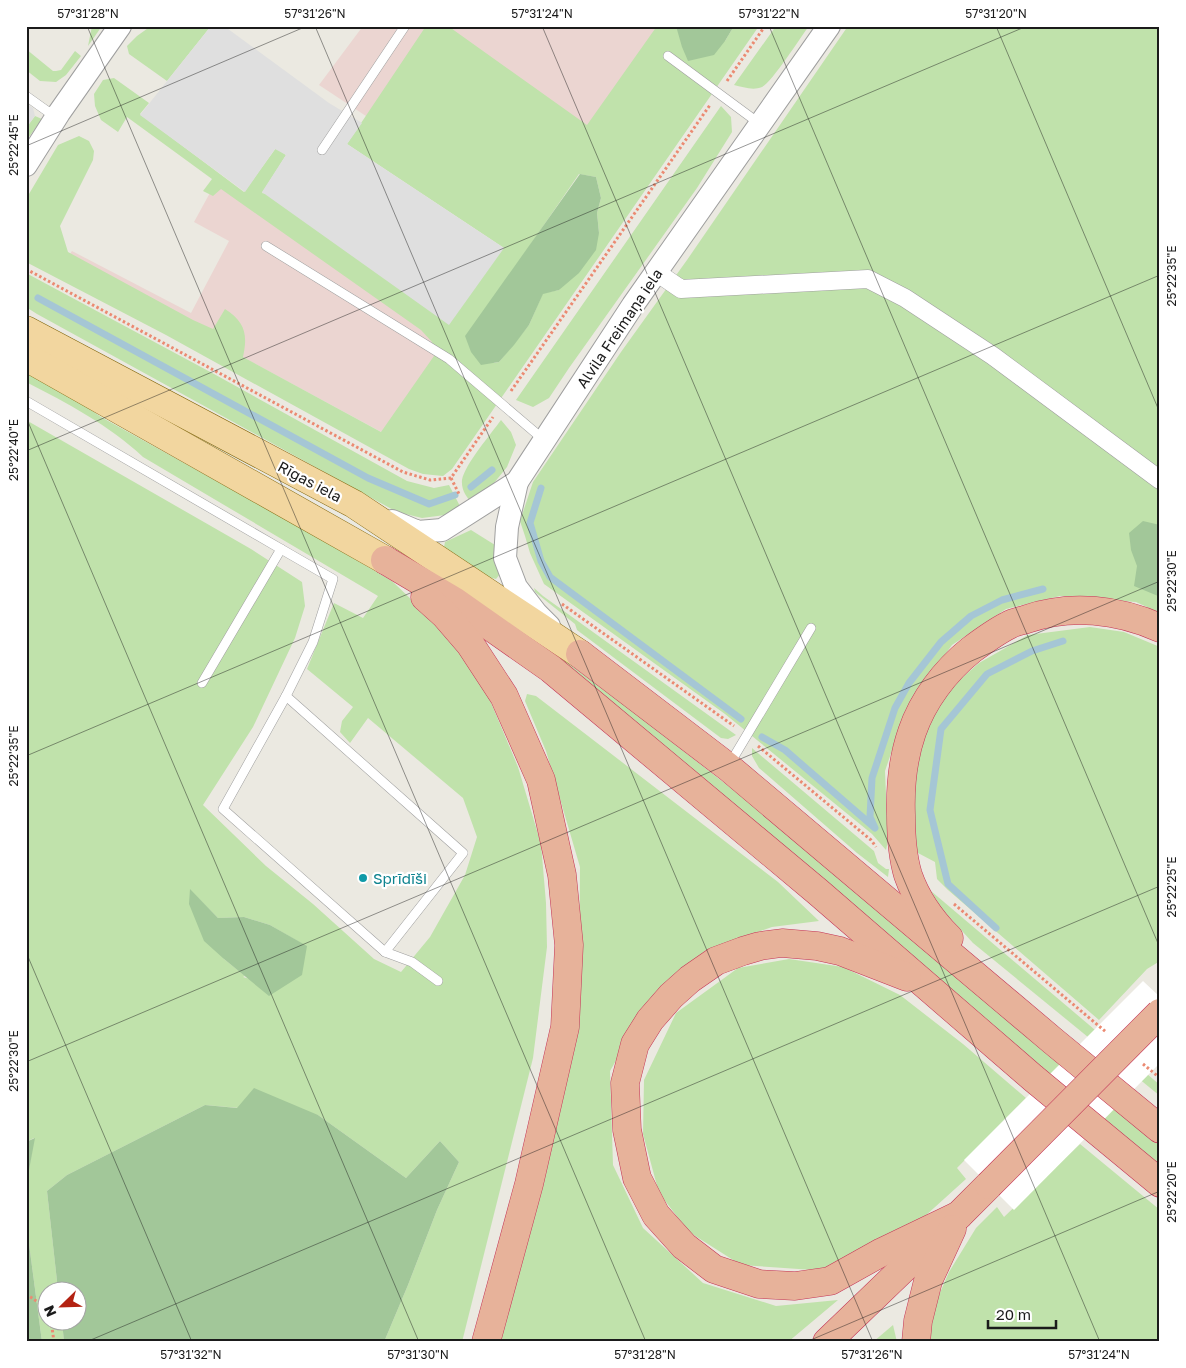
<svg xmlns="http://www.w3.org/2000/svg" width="1186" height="1368" font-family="'Golos Text',sans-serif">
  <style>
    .commercial { fill: #ebd5d1 }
    .grass { fill: #c0e2ab; fill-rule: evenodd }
    .forest { fill: #a2c799 }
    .parking { fill: #dfdfdf }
    .pier { fill: #fff }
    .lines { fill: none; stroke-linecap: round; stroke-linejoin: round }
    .stream { stroke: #a5c6d5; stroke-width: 7 }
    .service-casing { stroke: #9f9f9f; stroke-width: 10 }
    .minor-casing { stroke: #9f9f9f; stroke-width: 19 }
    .tertiary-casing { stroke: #9f9f9f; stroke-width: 24 }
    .primary-casing { stroke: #84680e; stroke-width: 29 }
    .trunk-casing { stroke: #c43457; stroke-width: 29 }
    .path { stroke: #eb8a72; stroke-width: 3; stroke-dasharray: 2.5 2.5; stroke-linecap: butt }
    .service { stroke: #fff; stroke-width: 9 }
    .minor { stroke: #fff; stroke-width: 18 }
    .tertiary { stroke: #fff; stroke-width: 22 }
    .primary { stroke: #f2d69f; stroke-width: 28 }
    .trunk { stroke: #e7b29a; stroke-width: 28 }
    .trunk-bridge-casing { stroke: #c43457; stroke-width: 29; stroke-linecap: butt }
    .trunk-bridge { stroke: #e7b29a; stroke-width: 28 }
    .ticks { fill: none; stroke: #1b1b1b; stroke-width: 1; stroke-opacity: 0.45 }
    .culture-dot { fill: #0f9aa8; stroke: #fff; stroke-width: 2 }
    .labels { text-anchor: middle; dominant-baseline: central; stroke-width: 4.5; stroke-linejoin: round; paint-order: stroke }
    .street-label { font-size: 15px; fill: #1b1b1b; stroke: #fff }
    .culture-label { font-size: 15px; fill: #0d838f; stroke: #fff; text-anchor: start }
    .neatline { fill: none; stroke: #1b1b1b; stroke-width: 2 }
    .ticks-label { font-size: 12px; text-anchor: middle; fill: #1b1b1b }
  </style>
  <rect width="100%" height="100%" fill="#ebe9e1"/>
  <g class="commercial">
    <polygon points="363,26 672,26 526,251 372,120 319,85"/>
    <polygon points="217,180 457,347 398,441 65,261 72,251 191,313 229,241 194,222"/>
  </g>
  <g class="grass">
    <polygon points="92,26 102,26 88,46"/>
    <polygon points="151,26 211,26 167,81 129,54 127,46 137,36"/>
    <path d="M426 26H448L587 125 657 26H677L725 41 734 26H759L452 469 443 476 423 474 409 469 166 335 26 262V199L58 145 79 136 89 141 94 151 93 160 60 226 68 252 193 320 213 329 225 309C245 322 248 334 243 357L381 432 434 356 432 342 421 330 221 189 213 196 203 191 212 179 127 117 118 132 101 120 95 106 94 94 103 80 114 78 149 103 140 114 244 192 276 148 286 155 262 193 504 248 347 144ZM579 174 596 177 601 198 597 213 599 233 559 290 543 293 529 325 499 362 494 363 467 340 526 251Z"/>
    <path d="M776 26H809C800 38 773 81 762 87 753 91 743 87 734 85Z"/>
    <polygon points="848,26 1160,26 1160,613 1136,602 1060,596 1006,609 952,645 906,709 885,771 888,841 886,850 872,834 725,714 544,584 530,553 525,536 520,521 533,482 621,352 687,260"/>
    <polygon points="26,49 53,71 56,71 61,70 75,51 81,56 66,75 56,82 40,81 26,70"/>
    <polygon points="721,106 731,117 732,132 697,188 569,368 549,398 533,407 516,400"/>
    <polygon points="35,116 42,119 26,141 26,128"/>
    <polygon points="26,273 214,374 407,481 434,488 449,485 462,510 445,515 422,518 397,512 37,314 26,307"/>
    <path d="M26 369 71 396 101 417 303 529 392 581 440 627 482 681 518 767 541 844 546 903 547 947 533 1058 462 1342H384L408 1285 437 1210 459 1162 440 1141 406 1178 318 1115 205 1105 67 1175 47 1191 58 1290H48V1320L62 1321 64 1342H42L26 1221V1186L34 1138 26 1142V420L251 549 302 582 305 606 295 638 253 727 203 805 266 866 313 904 374 959 401 972 430 937 465 875 477 837 463 798 368 718 350 743 340 732 342 721 353 707 307 669 334 603 363 618 378 596 143 457C109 425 67 403 26 382ZM190 890 218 918 244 917 270 925 306 946 280 988 243 977 245 976 224 959Z"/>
    <path d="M501 420 511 432 516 445 507 467 485 494 473 504C467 498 461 490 462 480 465 464 491 434 501 420Z"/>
    <polygon points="471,530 495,545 496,560 500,574 496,579 488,577 444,547 445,542"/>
    <polygon points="534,588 543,596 736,735 728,739 721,738 577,630 575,624 535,592"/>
    <polygon points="1090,627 1124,632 1160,647 1160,961 1147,969 1099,1020 948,890 937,879 935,862 918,853 909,834 912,774 925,731 948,690 979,663 1028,635"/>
    <polygon points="555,657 560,657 640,717 778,825 1160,1142 1160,1167 948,991"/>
    <polygon points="527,694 536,696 778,882 819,921 772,927 705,951 653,996 610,1071 613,1165 643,1228 703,1283 776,1306 838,1300 788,1342 495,1342 579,1007 580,867 546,751 525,701"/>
    <polygon points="752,748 874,851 878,863 886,869 889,869 888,877 857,853 759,768 752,756"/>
    <polygon points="931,891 1160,1085 1160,1096 973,943 941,908"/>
    <polygon points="789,959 843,967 900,995 963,1044 1026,1098 957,1168 966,1179 903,1236 828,1271 741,1265 689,1232 659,1193 643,1134 644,1080 676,1013 738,968"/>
    <polygon points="1080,1144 1160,1210 1160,1342 929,1342 935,1304 949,1272 976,1228 997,1207 1004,1217"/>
    <polygon points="893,1325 897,1342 873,1342"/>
  </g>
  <g class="forest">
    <polygon points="676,26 734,26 725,41 714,55 688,61 682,47"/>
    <polygon points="580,174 596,177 601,198 597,213 599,233 596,250 579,273 559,290 543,294 529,325 514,345 499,362 481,365 471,352 465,336"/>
    <polygon points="1143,521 1160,525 1160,596 1158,596 1134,586 1137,566 1131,550 1129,533"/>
    <polygon points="190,889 218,918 244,917 270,925 307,946 302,975 269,996 224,959 204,941 189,904"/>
    <polygon points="254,1088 318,1115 406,1178 440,1141 459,1162 437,1210 408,1285 384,1342 64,1342 62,1321 78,1320 78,1290 58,1290 47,1191 67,1175 205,1105 237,1108"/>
    <polygon points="35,1138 26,1186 26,1142"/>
    <polygon points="26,1221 42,1342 26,1342"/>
  </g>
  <g class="parking">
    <polygon points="211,26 224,26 329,103 362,123 347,144 504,248 449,325 262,192 286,155 275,149 245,192 140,115"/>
    <polygon points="26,103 33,108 35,116 26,128"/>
  </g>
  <polygon class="pier" points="1143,981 1160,997 1160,1063 1014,1210 964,1160"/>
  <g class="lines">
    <g class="stream">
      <polyline points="38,298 368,478 429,504 455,495"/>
      <polyline points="471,487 492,470"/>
      <polyline points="541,488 530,523 541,561 550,577 741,719"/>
      <polyline points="762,737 785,750 875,828 870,817 872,778 895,708 909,683 941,642 971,616 1002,600 1043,589"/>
      <polyline points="996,928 948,884 930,810 941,729 987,674 1032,651 1063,641"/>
    </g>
    <defs>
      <g id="service">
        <polyline points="668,56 760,124"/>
        <polyline points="26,96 47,111 57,113"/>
        <polyline points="322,150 405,26"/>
        <polyline points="266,246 449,359 544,440"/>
        <polyline points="26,401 281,549 202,683"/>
        <polyline points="281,549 333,579 313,642 286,696 463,853 385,952"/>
        <polyline points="286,696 223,809 385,952 412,962 438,981"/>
        <polyline points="729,765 811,628"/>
      </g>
      <polyline id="minor" points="656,272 681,289 868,279 905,298 993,356 1160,480"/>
      <g id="tertiary">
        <polyline points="26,165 59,113 120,26"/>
        <polyline points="517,482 507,527 505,558 516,587 536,613 549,626"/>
        <polyline points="392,521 418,532 442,530 517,482 633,305 829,26"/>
      </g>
      <g id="primary">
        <polyline points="26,330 354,504 580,654"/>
        <polyline points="26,357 385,560"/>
      </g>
      <g id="trunk">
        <polyline points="385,560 454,601 551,669 818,892 1033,1078 1160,1183"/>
        <polyline points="425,597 445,615 470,644 504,696 541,780 562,875 569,945 565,1027 529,1184 486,1342"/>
        <polyline points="580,654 728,767 1053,1041 1160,1129"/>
        <path d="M949 938C932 921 916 898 908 875 902 855 901 835 901 815 900 788 903 758 912 732 923 700 945 671 971 650 983 641 995 632 1009 625 1014 622 1021 621 1027 619 1070 604 1118 609 1160 628"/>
        <polyline points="907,977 840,951 817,946 782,943 760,946 743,951 716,961 690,979 671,996 650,1020 635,1044 625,1083 627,1130 637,1178 656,1215 684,1246 714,1269 759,1284 795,1286 830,1281 882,1252 959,1215"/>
        <polyline points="827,1342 959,1215 989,1185"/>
        <polyline points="916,1342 918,1321 928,1281 952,1229"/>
      </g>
    </defs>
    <use href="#service" class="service-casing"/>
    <use href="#minor" class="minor-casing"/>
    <use href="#tertiary" class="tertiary-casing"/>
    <use href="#primary" class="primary-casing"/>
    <use href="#trunk" class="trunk-casing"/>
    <g class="path">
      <polyline points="727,81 765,26"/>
      <polyline points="26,269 403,472 430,480 451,478 493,417"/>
      <polyline points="511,391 710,105"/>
      <polyline points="451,478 459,494"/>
      <polyline points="562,604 734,726"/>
      <polyline points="758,746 871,840 876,847"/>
      <polyline points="954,904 1106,1032"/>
      <polyline points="1143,1064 1160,1078"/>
      <polyline points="26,1294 48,1309"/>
      <polyline points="51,1320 54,1342"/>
    </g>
    <use href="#service" class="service"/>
    <use href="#minor" class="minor"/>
    <use href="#tertiary" class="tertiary"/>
    <use href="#primary" class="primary"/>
    <use href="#trunk" class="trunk"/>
    <defs>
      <polyline id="trunk-bridge" points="989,1185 1160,1013"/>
    </defs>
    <use href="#trunk-bridge" class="trunk-bridge-casing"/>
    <use href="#trunk-bridge" class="trunk-bridge"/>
  </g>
  <path class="ticks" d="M87 26 646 1342M315 26 873 1342M542 26 1100 1342M769 26 1160 948M996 26 1160 413M26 146 307 26M26 417 419 1342M26 451 1027 26M26 756 1160 275M26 952 192 1342M26 1062 1160 581M86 1342 1160 886M806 1342 1160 1191"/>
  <circle class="culture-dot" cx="363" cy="878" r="5"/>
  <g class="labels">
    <g class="street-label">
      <text transform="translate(619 328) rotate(-56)">Alvila Freimaņa iela</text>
      <text transform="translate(310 481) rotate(28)">Rīgas iela</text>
    </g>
    <g class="culture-label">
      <text x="373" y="878">Sprīdīši</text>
    </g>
  </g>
  <rect width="1186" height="1368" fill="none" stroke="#ffffff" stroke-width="55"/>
  <g transform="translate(62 1306) rotate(247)"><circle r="24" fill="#ffffff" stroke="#a4a4a4"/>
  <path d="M0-4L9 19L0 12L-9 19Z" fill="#b32212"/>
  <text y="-8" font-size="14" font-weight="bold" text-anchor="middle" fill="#1b1b1b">N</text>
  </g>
  <path d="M988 1320v8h68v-8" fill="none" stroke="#1b1b1b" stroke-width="2.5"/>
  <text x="996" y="1320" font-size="15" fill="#1b1b1b" stroke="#ffffff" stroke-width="4" paint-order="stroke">20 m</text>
  <rect x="28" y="28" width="1130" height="1312" class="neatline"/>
  <g class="ticks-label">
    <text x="88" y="18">57°31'28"N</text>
    <text x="315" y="18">57°31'26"N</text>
    <text x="542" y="18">57°31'24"N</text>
    <text x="769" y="18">57°31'22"N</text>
    <text x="996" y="18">57°31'20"N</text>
    <text transform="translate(14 145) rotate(-90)" y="4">25°22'45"E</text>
    <text transform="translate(1172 276) rotate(-90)" y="4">25°22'35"E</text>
    <text transform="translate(14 450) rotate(-90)" y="4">25°22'40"E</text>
    <text transform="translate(1172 581) rotate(-90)" y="4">25°22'30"E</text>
    <text transform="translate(14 756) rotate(-90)" y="4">25°22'35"E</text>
    <text transform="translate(1172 887) rotate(-90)" y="4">25°22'25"E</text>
    <text transform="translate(14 1061) rotate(-90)" y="4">25°22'30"E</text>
    <text transform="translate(1172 1192) rotate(-90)" y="4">25°22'20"E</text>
    <text x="191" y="1359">57°31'32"N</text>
    <text x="418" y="1359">57°31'30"N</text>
    <text x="645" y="1359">57°31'28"N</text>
    <text x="872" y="1359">57°31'26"N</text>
    <text x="1099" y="1359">57°31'24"N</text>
  </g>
</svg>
